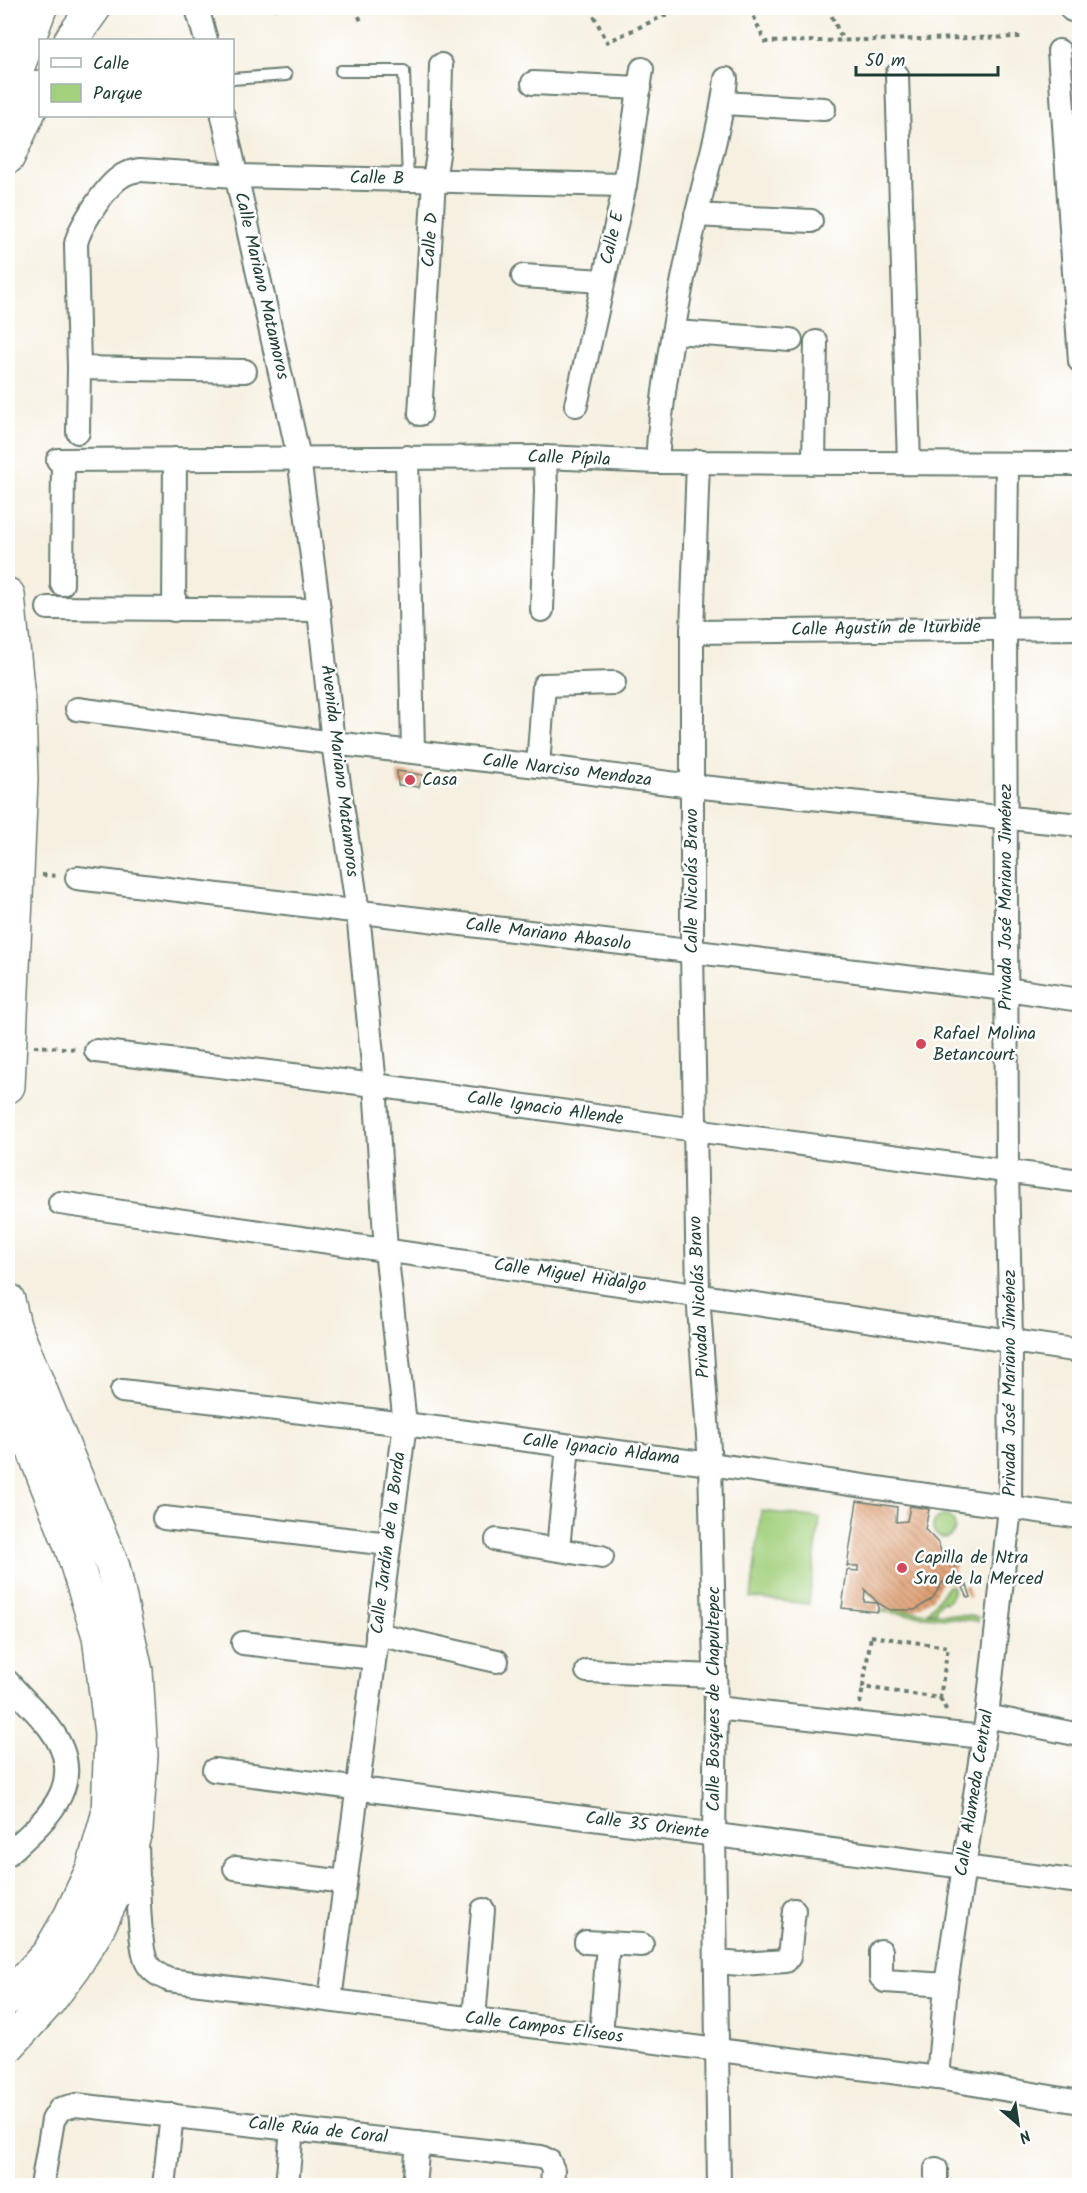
<svg xmlns="http://www.w3.org/2000/svg" width="1087" height="2193" font-family="Kalam,sans-serif">
  <style>
    .park { fill: #a2d07d; stroke: #608658; stroke-width: 1.5 }
    .building { fill: url(#building-back-hatch) }
    .lines { fill: none; stroke-linecap: round; stroke-linejoin: round }
    .lane-casing { stroke: #6a7c71; stroke-width: 14 }
    .street-casing { stroke: #6a7c71; stroke-width: 26 }
    .primary-casing { stroke: #6a7c71; stroke-width: 36 }
    .path { stroke: #6a7c71; stroke-width: 4; stroke-dasharray: 4.5 4.5; stroke-linecap: butt }
    .lane { stroke: #fff; stroke-width: 10 }
    .street { stroke: #fff; stroke-width: 22 }
    .primary { stroke: #fff; stroke-width: 33 }
    .poi-dot { fill: #d1495b; stroke: #fff; stroke-width: 2 }
    .labels { text-anchor: middle; dominant-baseline: central; stroke-width: 5; stroke-linejoin: round; paint-order: stroke }
    .street-label { font-size: 18px; fill: #1f3d34; stroke: #fff }
    .poi-label { font-size: 18px; fill: #1f3d34; stroke: #fff; text-anchor: start }
  </style>
  <defs>
    <pattern id="building-back-hatch" width="6" height="6" patternUnits="userSpaceOnUse" patternTransform="scale(1.5)"><rect width="6" height="6" fill="#df9f72"/><path d="M-1 5l2 2M0 0l6 6M5-1l2 2" fill="none" stroke="#b4835e"/></pattern>
  </defs>
  <rect width="100%" height="100%" fill="#fff"/>
  <filter id="ink" filterUnits="userSpaceOnUse"><feTurbulence type="fractalNoise" baseFrequency=".0167" numOctaves="2"/><feDisplacementMap in="SourceGraphic" scale="12" xChannelSelector="R" yChannelSelector="G"/><feConvolveMatrix kernelMatrix="1 2 1 2 8 2 1 2 1" color-interpolation-filters="sRGB"/></filter>
  <filter id="wash" filterUnits="userSpaceOnUse"><feTurbulence type="fractalNoise" baseFrequency=".008" numOctaves="4" result="noise"/><feDisplacementMap in="SourceGraphic" scale="24" xChannelSelector="R" yChannelSelector="G"/><feGaussianBlur stdDeviation="1.35" result="paint"/><feColorMatrix in="noise" values="0 0 0 0 0 0 0 0 0 0 0 0 0 0 0 0 0 1.4 0 .05"/><feComposite in="paint" operator="in"/></filter>
  <g filter="url(#wash)">
    <rect width="100%" height="100%" fill="#f6f0e1"/>
    <g class="park">
      <polygon points="761,1511 820,1518 809,1604 751,1598"/>
      <circle cx="944" cy="1527" r="11"/>
      <path d="M948 1586H952C956 1592 950 1598 946 1603L943 1601 937 1606 935 1613 979 1617 978 1621 882 1612V1609L934 1613 928 1611Z"/>
    </g>
    <g id="blocks">
      <g class="building">
        <polygon points="397,771 423,775 419,787 398,785"/>
        <polygon points="857,1501 897,1507 896,1522 907,1521 910,1506 929,1509 925,1529 938,1543 945,1561 955,1561 954,1583 943,1582 932,1599 915,1610 890,1610 878,1603 865,1590 864,1602 878,1603 878,1612 842,1608 847,1570 858,1571 858,1566 847,1566"/>
        <polygon points="967,1585 971,1597 968,1598 963,1587"/>
      </g>
    </g>
  </g>
  <g filter="url(#ink)">
    <use href="#blocks" fill-opacity="0" stroke="#6a7c71" stroke-width="1.5"/>
    <g class="lines">
      <defs>
        <g id="lane">
          <polyline points="341,71 404,71 408,180"/>
          <polyline points="232,79 286,75"/>
        </g>
        <g id="street">
          <polyline points="197,8 206,40"/>
          <polyline points="1072,10 1078,8"/>
          <polyline points="1059,51 1080,361"/>
          <polyline points="897,75 909,463"/>
          <polyline points="533,83 640,88"/>
          <polyline points="723,103 824,109"/>
          <polyline points="223,116 299,458 319,610 333,743 358,913 375,1085 386,1250 405,1424 330,2000"/>
          <polyline points="696,215 811,221"/>
          <polyline points="523,276 603,281"/>
          <polyline points="674,332 791,340"/>
          <polyline points="79,368 245,371"/>
          <polyline points="576,405 625,185 642,69"/>
          <polyline points="420,414 434,180 439,148 441,65"/>
          <path d="M78 432 79 368 76 244C79 227 105 188 119 178 125 173 132 171 140 170L236 176 625 185"/>
          <polyline points="407,457 413,752"/>
          <polyline points="58,460 545,457 657,462 1080,464"/>
          <polyline points="698,461 692,632 692,951 698,1294 710,1464 716,1708 714,1834 719,2186"/>
          <path d="M657 462C662 381 679 293 697 213 707 169 721 125 726 79"/>
          <polyline points="814,462 816,342"/>
          <polyline points="62,584 63,460"/>
          <polyline points="48,608 319,610"/>
          <polyline points="174,610 175,459"/>
          <polyline points="542,610 546,491 545,457"/>
          <polyline points="692,632 1080,628"/>
          <polyline points="77,709 333,743 538,766 692,786 1080,825"/>
          <polyline points="538,766 544,685 614,683"/>
          <polyline points="77,878 1006,989 1080,1000"/>
          <polyline points="96,1051 375,1085 695,1130 1080,1181"/>
          <polyline points="60,1203 1080,1351"/>
          <polyline points="122,1391 405,1424 710,1464 1080,1517"/>
          <polyline points="164,1518 389,1544"/>
          <polyline points="497,1540 602,1557"/>
          <polyline points="558,1549 568,1446"/>
          <polyline points="377,1634 497,1661"/>
          <polyline points="243,1643 374,1658"/>
          <polyline points="587,1671 715,1676"/>
          <path d="M8 1682C21 1697 36 1711 49 1727 91 1782 48 1818 8 1854"/>
          <polyline points="716,1708 983,1737"/>
          <polyline points="987,1716 1080,1735"/>
          <polyline points="214,1770 1080,1882"/>
          <path d="M137 1844C138 1869 138 1946 147 1963 152 1972 160 1976 169 1980L938 2078 1080 2102"/>
          <polyline points="235,1868 345,1882"/>
          <polyline points="586,1942 642,1945"/>
          <polyline points="881,1951 881,1977 885,1981 946,1985"/>
          <polyline points="717,1962 741,1964 786,1961 789,1957 794,1910"/>
          <polyline points="474,2019 483,1910"/>
          <polyline points="601,2035 608,1945"/>
          <polyline points="938,2078 946,1985 987,1716 1010,1508 1011,1340 1007,1172 1005,628 1007,465"/>
          <polyline points="42,2186 53,2120 60,2109 76,2105 541,2157 549,2161 553,2170 552,2186"/>
          <polyline points="164,2186 172,2115"/>
          <polyline points="287,2186 292,2128"/>
          <polyline points="414,2186 418,2143"/>
          <polyline points="936,2186 936,2169"/>
        </g>
        <g id="primary">
          <polyline points="8,14 35,8"/>
          <polyline points="71,40 94,8"/>
          <polyline points="8,93 40,8"/>
          <polyline points="8,157 40,87"/>
          <polyline points="8,595 19,708 21,779 8,1086"/>
          <polyline points="8,1300 14,1326 113,1567 136,1671 141,1755 136,1829 118,1886 97,1930 72,1970 48,2002 8,2046"/>
          <polyline points="8,1384 72,1549 99,1636 111,1734 108,1815 93,1868 71,1915 49,1953 8,1998"/>
        </g>
      </defs>
      <use href="#lane" class="lane-casing"/>
      <use href="#street" class="street-casing"/>
      <use href="#primary" class="primary-casing"/>
      <g class="path">
        <polyline points="277,8 278,10"/>
        <polyline points="355,8 361,21"/>
        <polyline points="590,8 607,42 681,8"/>
        <polyline points="750,8 765,42 1022,37"/>
        <polyline points="828,8 843,41"/>
        <polyline points="42,875 58,876"/>
        <polyline points="34,1046 78,1049"/>
        <polygon points="871,1636 948,1647 940,1698 863,1687"/>
        <polyline points="940,1698 948,1713"/>
        <polyline points="860,1704 863,1687"/>
      </g>
      <use href="#lane" class="lane"/>
      <use href="#street" class="street"/>
      <use href="#primary" class="primary"/>
    </g>
  </g>
  <g class="poi-dot">
    <circle cx="410" cy="780" r="6"/>
    <circle cx="921" cy="1044" r="6"/>
    <circle cx="902" cy="1568" r="6"/>
  </g>
  <g class="labels">
    <g class="street-label">
      <text transform="translate(377 179) rotate(1)">Calle B</text>
      <text transform="translate(613 238) rotate(-77)">Calle E</text>
      <text transform="translate(431 240) rotate(-86)">Calle D</text>
      <text transform="translate(261 286) rotate(77)">Calle Mariano Matamoros</text>
      <text transform="translate(569 459) rotate(2)">Calle Pípila</text>
      <text transform="translate(886 629) rotate(-1)">Calle Agustín de Iturbide</text>
      <text transform="translate(339 771) rotate(83)">Avenida Mariano Matamoros</text>
      <text transform="translate(567 771) rotate(7)">Calle Narciso Mendoza</text>
      <text transform="translate(692 881) rotate(-90)">Calle Nicolás Bravo</text>
      <text transform="translate(1006 897) rotate(-90)">Privada José Mariano Jiménez</text>
      <text transform="translate(548 935) rotate(7)">Calle Mariano Abasolo</text>
      <text transform="translate(545 1109) rotate(8)">Calle Ignacio Allende</text>
      <text transform="translate(570 1276) rotate(8)">Calle Miguel Hidalgo</text>
      <text transform="translate(700 1297) rotate(-93)">Privada Nicolás Bravo</text>
      <text transform="translate(1010 1383) rotate(-90)">Privada José Mariano Jiménez</text>
      <text transform="translate(601 1450) rotate(7)">Calle Ignacio Aldama</text>
      <text transform="translate(389 1543) rotate(-83)">Calle Jardín de la Borda</text>
      <text transform="translate(714 1699) rotate(-90)">Calle Bosques de Chapultepec</text>
      <text transform="translate(975 1793) rotate(-81)">Calle Alameda Central</text>
      <text transform="translate(647 1826) rotate(7)">Calle 35 Oriente</text>
      <text transform="translate(544 2028) rotate(7)">Calle Campos Elíseos</text>
      <text transform="translate(318 2131) rotate(6)">Calle Rúa de Coral</text>
    </g>
    <g class="poi-label">
      <text x="422" y="780">Casa</text>
      <text x="933" y="1034">Rafael Molina<tspan x="933" dy="21">Betancourt</tspan></text>
      <text x="914" y="1558">Capilla de Ntra<tspan x="914" dy="21">Sra de la Merced</tspan></text>
    </g>
  </g>
  <rect width="1087" height="2193" fill="none" stroke="#fff" stroke-width="30"/>
  <rect x="39" y="39" width="195" height="78" fill="#ffffff" stroke="#a5b1ae" stroke-width="1.5"/>
  <rect x="51" y="58" width="30" height="9" fill="#ffffff" stroke="#a5b1ae" stroke-width="1.5"/>
  <text x="93" y="69" font-size="18" fill="#1f3d34">Calle</text>
  <rect x="51" y="84" width="30" height="18" fill="#a2d07d" stroke="#a5b1ae" stroke-width="1.5"/>
  <text x="93" y="99" font-size="18" fill="#1f3d34">Parque</text>
  <g transform="translate(1018 2124) rotate(151)" stroke="#ffffff" stroke-width="4.5" paint-order="stroke">
  <path d="M0-4.5L10 22L0 15L-10 22Z" fill="#1f3d34"/>
  <text y="-9" font-size="16" font-weight="bold" text-anchor="middle" fill="#1f3d34">N</text>
  </g>
  <path d="M856 66v9h142v-9" fill="none" stroke="#1f3d34" stroke-width="3"/>
  <text x="865" y="66" font-size="18" fill="#1f3d34" stroke="#ffffff" stroke-width="4.5" paint-order="stroke">50 m</text>
</svg>
